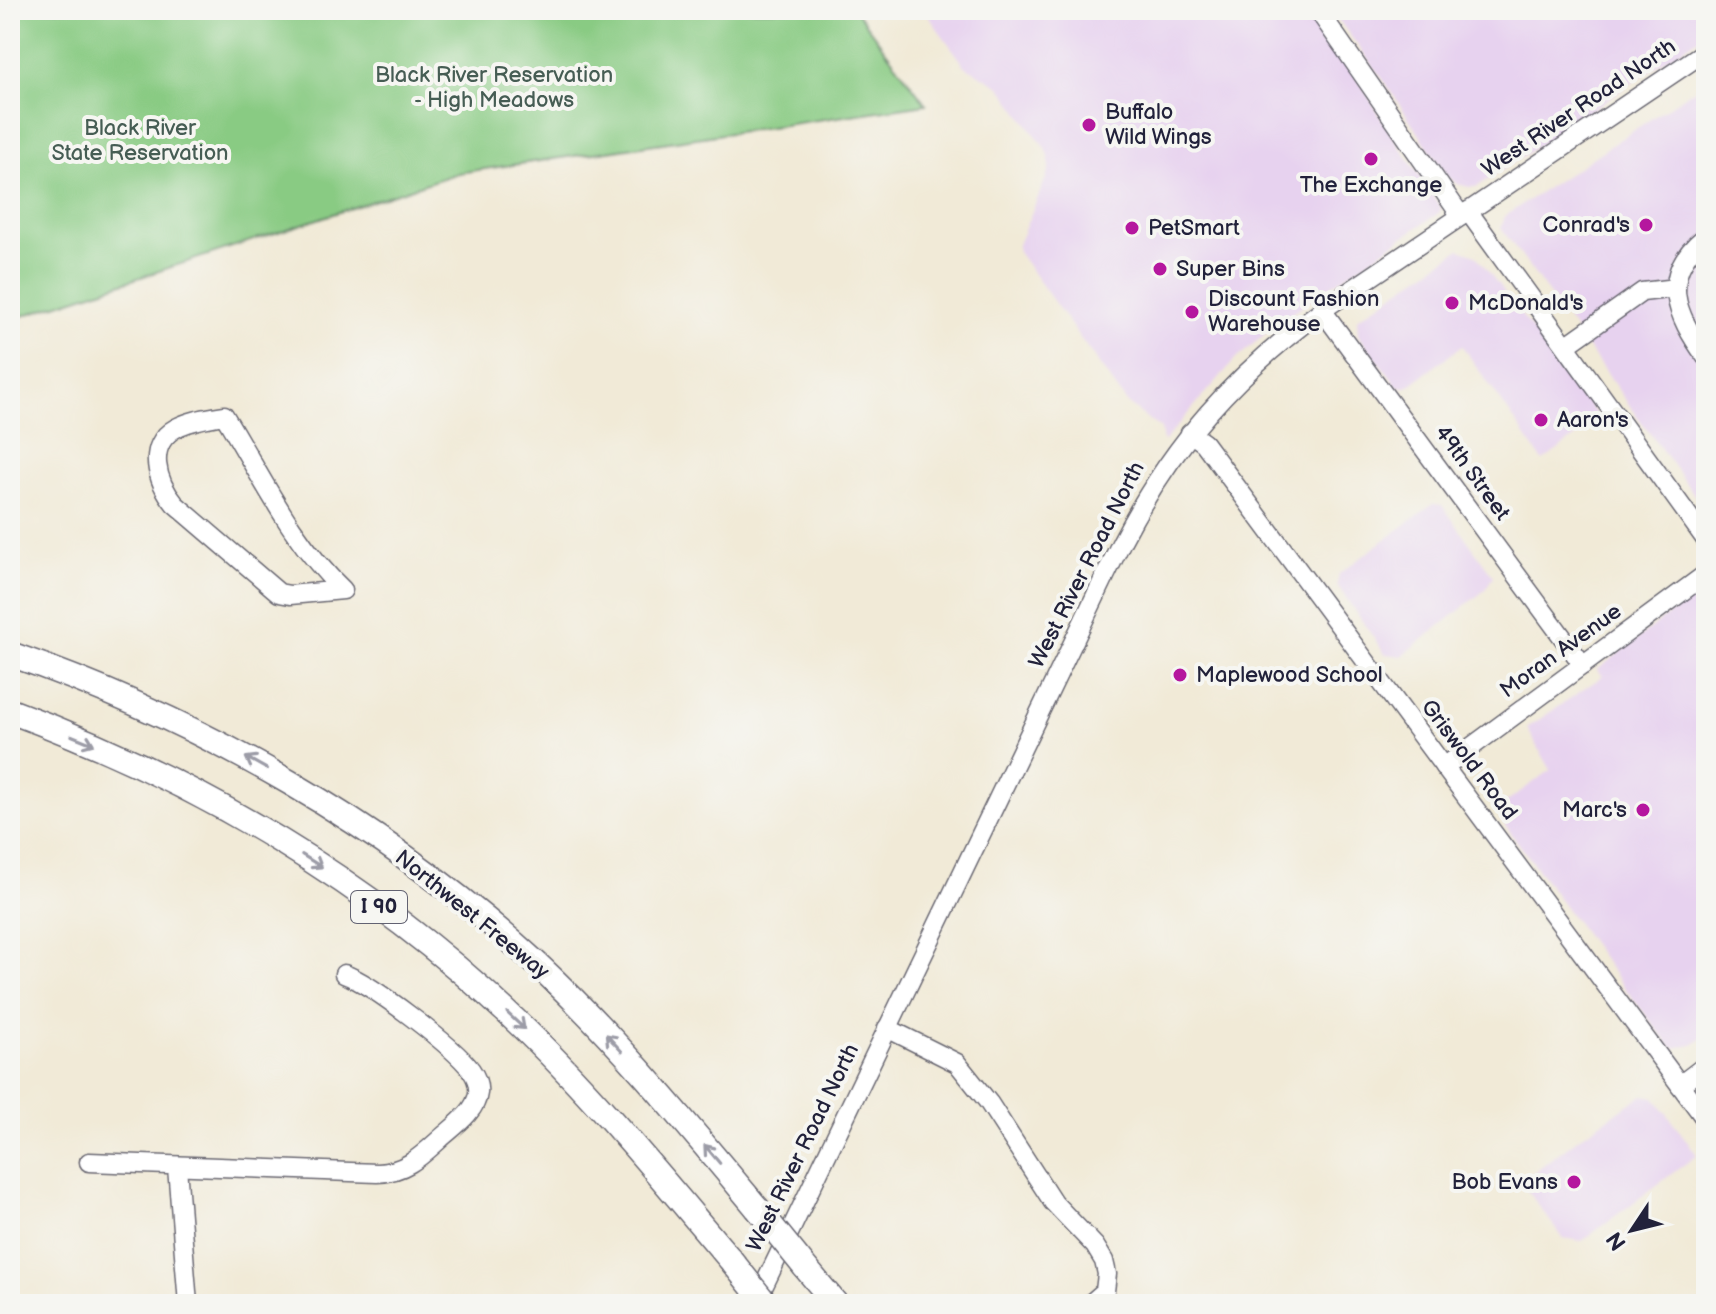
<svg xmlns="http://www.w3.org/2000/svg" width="1716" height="1314" font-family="'Balsamiq Sans',sans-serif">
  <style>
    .built { fill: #e7d2ef }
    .green { fill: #89cb83; stroke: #56765f; stroke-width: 2 }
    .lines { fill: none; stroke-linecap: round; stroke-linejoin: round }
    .minor-casing { stroke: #6a6872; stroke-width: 21 }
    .highway-casing { stroke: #6a6872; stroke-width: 27 }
    .minor { stroke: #fff; stroke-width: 18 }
    .highway { stroke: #fff; stroke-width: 24 }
    .highway-bridge-casing { stroke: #6a6872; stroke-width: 27; stroke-linecap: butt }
    .highway-bridge { stroke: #fff; stroke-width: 24 }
    .oneway { stroke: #9c9ca7 }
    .poi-dot { fill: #b5179e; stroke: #f6f6f2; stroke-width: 3 }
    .labels { text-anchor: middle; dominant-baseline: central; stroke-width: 8; stroke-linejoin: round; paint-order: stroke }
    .shield { fill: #f6f6f2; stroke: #626272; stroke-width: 2 }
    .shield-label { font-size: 20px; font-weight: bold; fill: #22223b }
    .park-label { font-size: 22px; fill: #465d54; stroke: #f6f6f2 }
    .street-label { font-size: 22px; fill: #22223b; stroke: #f6f6f2 }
    .poi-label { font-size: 22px; fill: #22223b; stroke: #f6f6f2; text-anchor: start }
  </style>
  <rect width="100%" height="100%" fill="#f6f6f2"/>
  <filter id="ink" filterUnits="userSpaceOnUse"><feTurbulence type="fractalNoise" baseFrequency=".0125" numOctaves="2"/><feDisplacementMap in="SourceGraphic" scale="16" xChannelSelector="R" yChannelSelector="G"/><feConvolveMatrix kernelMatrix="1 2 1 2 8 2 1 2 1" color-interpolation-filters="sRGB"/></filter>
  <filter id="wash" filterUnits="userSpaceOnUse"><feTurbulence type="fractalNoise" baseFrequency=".006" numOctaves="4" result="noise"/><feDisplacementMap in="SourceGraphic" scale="32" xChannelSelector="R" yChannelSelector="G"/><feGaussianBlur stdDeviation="1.8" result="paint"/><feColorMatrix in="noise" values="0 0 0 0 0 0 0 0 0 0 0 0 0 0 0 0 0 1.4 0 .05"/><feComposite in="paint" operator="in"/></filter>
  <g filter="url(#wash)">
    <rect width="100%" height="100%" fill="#f1ead7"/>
    <g class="built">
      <polygon points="924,10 1309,10 1363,87 1386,126 1441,208 1440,212 1307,302 1266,333 1235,360 1163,442 1161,429 1127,403 1018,252 1017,247 1049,171 1049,156 1044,146 1000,86 965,66"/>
      <polygon points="1331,10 1706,10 1706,33 1477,187 1469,187 1457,184 1447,176 1382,78"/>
      <polygon points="1706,82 1706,511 1501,228 1505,216"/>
      <polygon points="1460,249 1476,255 1600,419 1543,461 1462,346 1407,387 1398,387 1358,335 1357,319"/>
      <polygon points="1433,504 1442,505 1493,576 1485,590 1402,656 1385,654 1337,585 1339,574"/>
      <polygon points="1706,586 1706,1035 1693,1045 1672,1048 1622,985 1497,814 1503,804 1551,770 1527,728 1603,676 1597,670"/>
      <polygon points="1643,1095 1655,1097 1697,1155 1582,1241 1563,1238 1521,1182 1580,1137"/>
    </g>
    <polygon class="green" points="10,10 855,10 926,104 458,173 10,320"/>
  </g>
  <g filter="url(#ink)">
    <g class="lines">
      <defs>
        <g id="minor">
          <polyline points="1318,10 1461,216"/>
          <polyline points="1468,211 1706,540"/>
          <path d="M1706 236C1657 275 1676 315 1706 357"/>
          <polyline points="1322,310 1583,665"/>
          <polyline points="1567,345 1642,292 1676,288"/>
          <path d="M224 415C261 475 291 541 343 590L290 595 279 593 175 504C157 482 145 445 176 428 190 420 208 418 224 415Z"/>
          <polyline points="1190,433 1204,443 1706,1120"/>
          <polyline points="1444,767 1706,574"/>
          <polyline points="887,1028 957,1063 989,1103 1053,1202 1095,1246 1104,1261 1107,1274 1105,1291 1090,1304"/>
          <polyline points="1680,1085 1706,1065"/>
          <path d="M89 1162 377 1173C405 1172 420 1157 440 1139 453 1127 476 1112 478 1093 479 1085 476 1077 471 1070 453 1046 372 984 344 974"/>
          <polyline points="177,1167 188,1304"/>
          <path d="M755 1304 1122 541C1172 444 1235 374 1322 310L1706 51"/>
        </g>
        <g id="highway">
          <path d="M10 654C204 722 386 825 538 965 618 1040 687 1124 757 1208"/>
          <path d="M10 711C197 780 372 883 516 1021 594 1095 661 1178 730 1259"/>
          <polyline points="804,1266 836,1304"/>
        </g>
      </defs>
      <use href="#minor" class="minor-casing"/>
      <use href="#highway" class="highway-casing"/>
      <use href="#minor" class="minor"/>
      <use href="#highway" class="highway"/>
      <defs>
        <g id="highway-bridge">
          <polyline points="757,1208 804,1266"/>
          <polyline points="730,1259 766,1304"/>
        </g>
      </defs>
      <use href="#highway-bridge" class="highway-bridge-casing"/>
      <use href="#highway-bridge" class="highway-bridge"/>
    </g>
    <defs><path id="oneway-shaft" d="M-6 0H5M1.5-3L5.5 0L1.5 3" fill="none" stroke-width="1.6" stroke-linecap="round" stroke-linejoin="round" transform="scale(2)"/></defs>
    <g class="oneway">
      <use href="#oneway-shaft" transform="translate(83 740) rotate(22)"/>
      <use href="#oneway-shaft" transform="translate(256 763) rotate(-151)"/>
      <use href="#oneway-shaft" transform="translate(312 861) rotate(32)"/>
      <use href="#oneway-shaft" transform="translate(516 1021) rotate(43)"/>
      <use href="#oneway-shaft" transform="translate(614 1043) rotate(-133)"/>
      <use href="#oneway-shaft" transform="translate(712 1154) rotate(-130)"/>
    </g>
  </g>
  <g class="poi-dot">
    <circle cx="1089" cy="125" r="8"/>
    <circle cx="1371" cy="159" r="8"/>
    <circle cx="1646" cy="225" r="8"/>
    <circle cx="1132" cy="228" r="8"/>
    <circle cx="1160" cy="269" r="8"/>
    <circle cx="1452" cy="303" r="8"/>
    <circle cx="1192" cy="312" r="8"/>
    <circle cx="1541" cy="420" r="8"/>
    <circle cx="1180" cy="675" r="8"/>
    <circle cx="1643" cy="810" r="8"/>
    <circle cx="1574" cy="1182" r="8"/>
  </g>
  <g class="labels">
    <rect class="shield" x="351" y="891" width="56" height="32" rx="6"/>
    <g class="shield-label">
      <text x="379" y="907">I 90</text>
    </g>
    <g class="park-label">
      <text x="494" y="75">Black River Reservation<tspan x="494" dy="25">- High Meadows</tspan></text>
      <text x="140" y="128">Black River<tspan x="140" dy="25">State Reservation</tspan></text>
    </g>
    <g class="street-label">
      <text transform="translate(1579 108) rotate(-34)">West River Road North</text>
      <text transform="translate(1472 473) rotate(54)">49th Street</text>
      <text transform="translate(1087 565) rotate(-63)">West River Road North</text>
      <text transform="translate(1561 651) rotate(-36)">Moran Avenue</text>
      <text transform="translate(1469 760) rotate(53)">Griswold Road</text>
      <text transform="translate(472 915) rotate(39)">Northwest Freeway</text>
      <text transform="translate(803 1148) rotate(-64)">West River Road North</text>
    </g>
    <g class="poi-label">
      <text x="1105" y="112">Buffalo<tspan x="1105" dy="25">Wild Wings</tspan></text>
      <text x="1371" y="185" text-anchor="middle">The Exchange</text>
      <text x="1630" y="225" text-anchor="end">Conrad's</text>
      <text x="1148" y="228">PetSmart</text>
      <text x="1176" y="269">Super Bins</text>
      <text x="1208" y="299">Discount Fashion<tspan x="1208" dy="25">Warehouse</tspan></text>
      <text x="1468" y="303">McDonald's</text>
      <text x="1557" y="420">Aaron's</text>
      <text x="1196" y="675">Maplewood School</text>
      <text x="1627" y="810" text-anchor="end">Marc's</text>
      <text x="1558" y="1182" text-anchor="end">Bob Evans</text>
    </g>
  </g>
  <rect width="1716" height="1314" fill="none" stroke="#f6f6f2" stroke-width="40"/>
  <g transform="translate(1632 1230) rotate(235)" stroke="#f6f6f2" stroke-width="6" paint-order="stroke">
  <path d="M0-6L14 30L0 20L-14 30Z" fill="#22223b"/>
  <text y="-12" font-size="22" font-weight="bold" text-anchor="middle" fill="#22223b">N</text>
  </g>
</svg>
